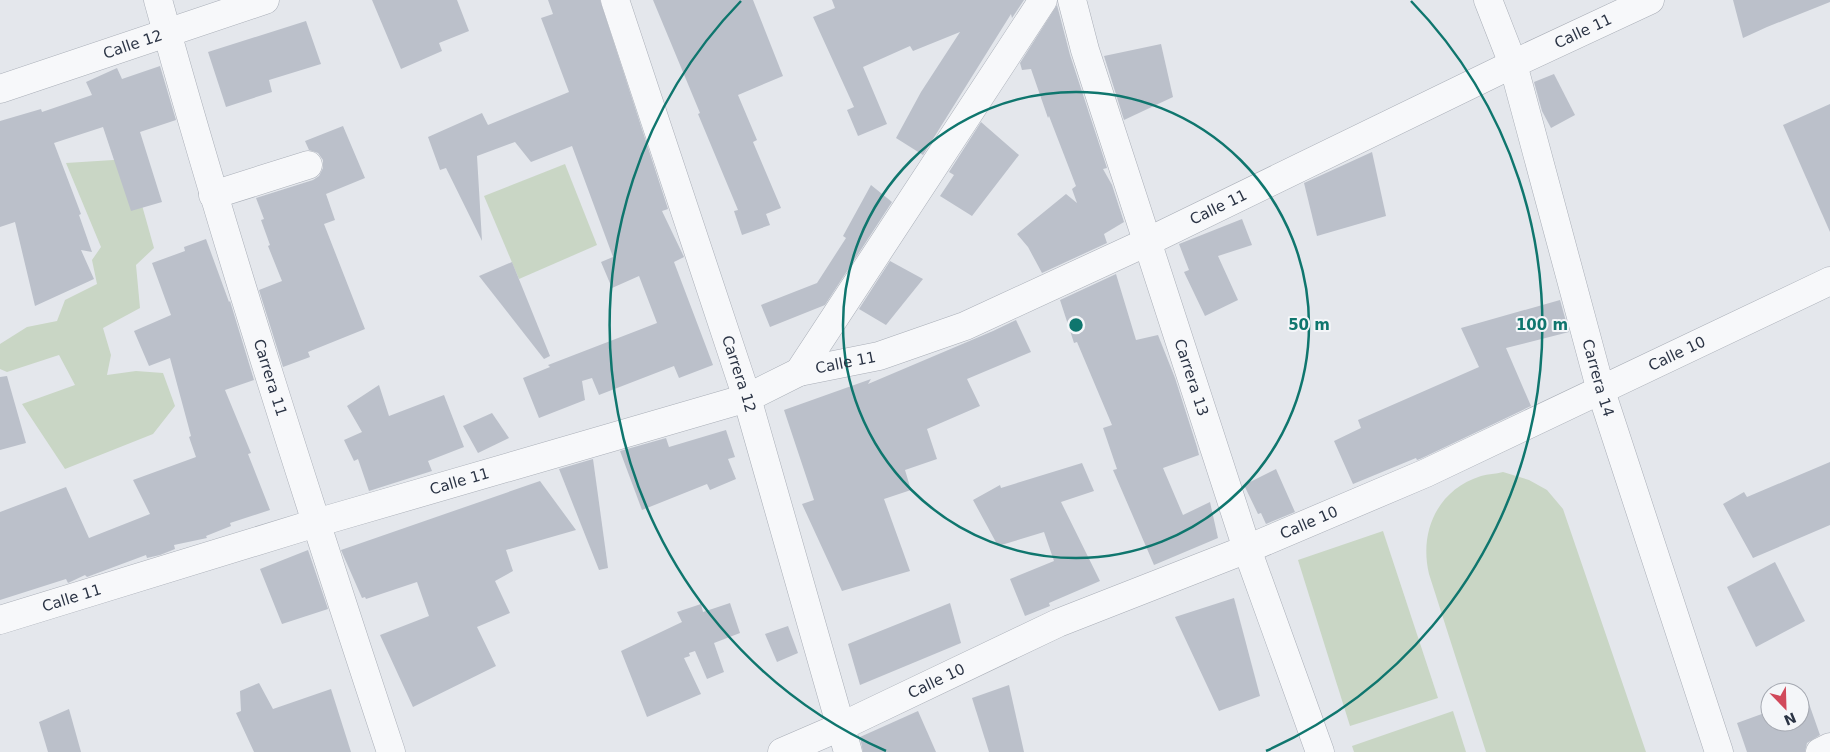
<svg xmlns="http://www.w3.org/2000/svg" width="1830" height="752" font-family="'DejaVu Sans',sans-serif">
  <style>
    .green { fill: #c9d6c5 }
    .building { fill: #bbc0ca }
    .lines { fill: none; stroke-linecap: round; stroke-linejoin: round }
    .minor-casing { stroke: #a9aeb7; stroke-width: 29 }
    .minor { stroke: #f7f8fa; stroke-width: 28 }
    .ring { fill: none; stroke: #0f766e; stroke-width: 2.5 }
    .labels { text-anchor: middle; dominant-baseline: central; stroke-width: 4; stroke-linejoin: round; paint-order: stroke }
    .street-label { font-size: 15px; fill: #2b3445; stroke: #f4f6f9 }
    .centre { fill: #0f766e; stroke: #f4f6f9; stroke-width: 2.5 }
    .ring-label { font-size: 15px; text-anchor: middle; font-weight: bold; fill: #0f766e; stroke: #f4f6f9; stroke-width: 4; stroke-linejoin: round; paint-order: stroke }
  </style>
  <rect width="100%" height="100%" fill="#e4e7ec"/>
  <g class="green">
    <polygon points="129,159 154,248 136,265 140,308 103,328 111,355 107,375 136,371 163,373 175,406 153,434 65,469 22,404 75,385 59,355 7,372 0,369 0,344 27,327 57,321 65,300 97,284 92,260 101,247 66,163"/>
    <polygon points="565,164 597,245 519,279 484,196"/>
    <path d="M1503 472 1529 480 1547 490 1563 509 1646 752H1486L1429 574C1419 532 1437 490 1481 476 1488 474 1496 474 1503 472Z"/>
    <polygon points="1383,531 1438,698 1350,726 1298,560"/>
    <polygon points="1453,711 1466,752 1354,752 1352,746"/>
  </g>
  <g class="building">
    <polygon points="372,0 457,0 469,31 439,43 442,51 401,69"/>
    <polygon points="548,0 600,0 668,209 662,211 684,257 674,262 713,365 679,378 674,366 599,395 592,378 582,381 585,400 539,418 523,378 550,367 548,365 657,323 639,276 612,288 601,262 613,257 572,146 531,162 515,142 477,156 482,241 446,168 440,170 428,137 482,113 488,125 569,92 541,18 553,14"/>
    <polygon points="653,0 753,0 783,76 738,95 757,140 753,142 781,208 766,214 770,225 742,235 734,211 738,210 698,114 700,113"/>
    <polygon points="832,0 1024,0 1012,18 1011,14 923,155 896,138 921,92 960,32 913,51 910,46 863,67 887,124 858,136 847,110 854,107 813,17 835,8"/>
    <polygon points="1733,0 1830,0 1830,2 1767,27 1743,38"/>
    <polygon points="1057,5 1070,55 1107,168 1103,169 1112,185 1124,222 1104,234 1107,243 1042,273 1028,247 1017,234 1066,194 1077,203 1072,189 1076,186 1049,116 1048,118 1031,69 1022,70 1020,63"/>
    <polygon points="306,21 321,64 269,80 272,92 226,107 208,52"/>
    <polygon points="1161,44 1173,97 1124,120 1104,56"/>
    <polygon points="160,66 176,120 140,132 162,202 131,211 103,127 54,143 81,214 79,215 92,252 81,250 94,279 35,306 15,222 0,227 0,121 41,109 42,112 92,95 86,82 117,68 122,79"/>
    <polygon points="1554,74 1575,115 1551,128 1542,111 1534,82"/>
    <polygon points="1830,104 1830,232 1783,125"/>
    <polygon points="981,122 1019,155 972,216 940,196 954,175 949,172"/>
    <polygon points="343,126 365,178 326,194 335,220 324,224 365,329 308,352 310,357 283,367 259,290 282,281 268,246 270,245 261,220 264,219 256,198 313,180 319,176 323,168 323,160 318,153 309,150 305,141"/>
    <polygon points="1372,152 1386,216 1317,236 1304,183"/>
    <polygon points="871,185 892,202 825,305 770,327 761,305 817,283 846,238 843,236"/>
    <polygon points="1242,219 1252,245 1218,256 1238,300 1205,316 1184,272 1189,270 1179,244"/>
    <polygon points="206,239 229,302 230,301 254,380 225,390 251,453 248,454 270,510 230,523 231,526 206,536 207,538 174,545 175,549 160,555 147,558 146,555 87,577 85,575 68,583 66,579 0,600 0,512 66,487 89,538 150,514 133,480 196,457 189,437 191,436 170,358 149,366 134,331 171,315 152,263 185,251 184,247"/>
    <polygon points="890,261 923,279 886,325 859,309"/>
    <polygon points="512,262 550,356 544,359 479,276"/>
    <polygon points="1116,274 1136,340 1158,335 1175,378 1197,447 1199,455 1163,468 1183,515 1210,502 1218,538 1154,565 1113,470 1117,469 1103,428 1112,425 1077,342 1074,343 1060,300"/>
    <polygon points="1560,300 1569,332 1506,348 1531,406 1420,459 1417,460 1416,458 1353,484 1334,441 1361,428 1358,420 1479,367 1461,328"/>
    <polygon points="1016,320 1031,352 967,379 980,406 927,429 937,459 905,470 911,490 884,499 910,571 842,591 802,504 814,500 784,410 871,379 868,384 993,331"/>
    <polygon points="7,376 26,443 0,450 0,377"/>
    <polygon points="379,385 389,416 444,395 464,447 428,461 432,471 369,491 358,459 354,461 344,440 362,432 347,406"/>
    <polygon points="492,413 509,438 478,453 463,426"/>
    <polygon points="726,430 735,457 728,459 736,479 710,490 707,484 642,510 620,451 666,438 669,447"/>
    <polygon points="593,459 608,568 599,570 559,469"/>
    <polygon points="1830,462 1830,525 1753,558 1723,504 1744,492 1747,497"/>
    <polygon points="1082,463 1094,491 1061,502 1100,581 1049,603 1050,606 1025,616 1010,579 1054,561 1044,532 998,546 973,500 1000,485 1001,488"/>
    <polygon points="1276,469 1295,512 1266,524 1261,513 1258,514 1244,485"/>
    <polygon points="540,481 576,530 506,550 513,571 495,581 510,613 477,627 496,666 413,707 380,635 429,616 417,582 366,599 365,597 362,598 341,550"/>
    <polygon points="308,550 328,609 282,624 260,569"/>
    <polygon points="1775,562 1805,621 1756,647 1727,587"/>
    <polygon points="1234,598 1260,696 1219,711 1175,617"/>
    <polygon points="730,603 740,633 714,643 724,672 707,679 695,651 689,653 690,656 684,658 701,694 647,717 621,651 682,622 677,612 701,604 703,612"/>
    <polygon points="950,603 961,643 860,685 848,644"/>
    <polygon points="788,626 798,653 777,662 765,634"/>
    <polygon points="259,683 273,709 331,689 351,752 254,752 236,713 241,711 240,691"/>
    <polygon points="1009,685 1024,752 989,752 972,698"/>
    <polygon points="1807,698 1820,735 1807,743 1805,752 1747,752 1737,723 1770,711 1770,722 1800,722 1800,700"/>
    <polygon points="69,709 81,752 48,752 39,722"/>
    <polygon points="918,711 936,752 863,752 860,737"/>
  </g>
  <g class="lines">
    <defs>
      <g id="minor">
        <path id="s1" d="M158 0C228 253 309 503 391 752"/>
        <path id="s2" d="M615 0 747 398 848 752"/>
        <path id="s3" d="M1072 0 1085 50 1247 549 1320 752"/>
        <path id="s4" d="M1488 0 1513 64 1601 391 1719 752"/>
        <path id="s5" d="M0 89 265 0"/>
        <polyline points="213,195 308,165"/>
        <polyline points="799,372 1043,0"/>
        <path id="s6" d="M0 620 316 523 747 398 799 372 879 356 965 326 1147 242 1513 64 1650 0"/>
        <path id="s7" d="M782 752 840 727 1058 623 1247 549 1426 473 1830 281"/>
        <polyline points="1820,752 1830,747"/>
      </g>
    </defs>
    <use href="#minor" class="minor-casing"/>
    <use href="#minor" class="minor"/>
  </g>
  <g class="ring">
    <circle cx="1076" cy="325" r="233"/>
    <path d="M886 751A466 466 0 0 1 741 1M1411 1A466 466 0 0 1 1266 751"/>
  </g>
  <g class="labels">
    <g class="street-label">
      <text stroke="none"><textPath href="#s6" startOffset="1695">Calle 11</textPath></text>
      <text stroke="none"><textPath href="#s5" startOffset="140">Calle 12</textPath></text>
      <text stroke="none"><textPath href="#s6" startOffset="1290">Calle 11</textPath></text>
      <text stroke="none"><textPath href="#s7" startOffset="980">Calle 10</textPath></text>
      <text stroke="none"><textPath href="#s6" startOffset="885">Calle 11</textPath></text>
      <text stroke="none"><textPath href="#s2" startOffset="394">Carrera 12</textPath></text>
      <text stroke="none"><textPath href="#s1" startOffset="394">Carrera 11</textPath></text>
      <text stroke="none"><textPath href="#s4" startOffset="394">Carrera 14</textPath></text>
      <text stroke="none"><textPath href="#s3" startOffset="396">Carrera 13</textPath></text>
      <text stroke="none"><textPath href="#s6" startOffset="480">Calle 11</textPath></text>
      <text stroke="none"><textPath href="#s7" startOffset="575">Calle 10</textPath></text>
      <text stroke="none"><textPath href="#s6" startOffset="75">Calle 11</textPath></text>
      <text stroke="none"><textPath href="#s7" startOffset="170">Calle 10</textPath></text>
    </g>
  </g>
  <circle cx="1076" cy="325" r="8" class="centre"/>
  <g class="ring-label">
    <text x="1309" y="330">50 m</text>
    <text x="1542" y="330">100 m</text>
  </g>
  <g transform="translate(1785 707) rotate(157)"><circle r="24" fill="#f4f6f9" stroke="#a4a8b1"/>
  <path d="M0-4L9 19L0 12L-9 19Z" fill="#d1495b"/>
  <text y="-8" font-size="14" font-weight="bold" text-anchor="middle" fill="#2b3445">N</text>
  </g>
</svg>
